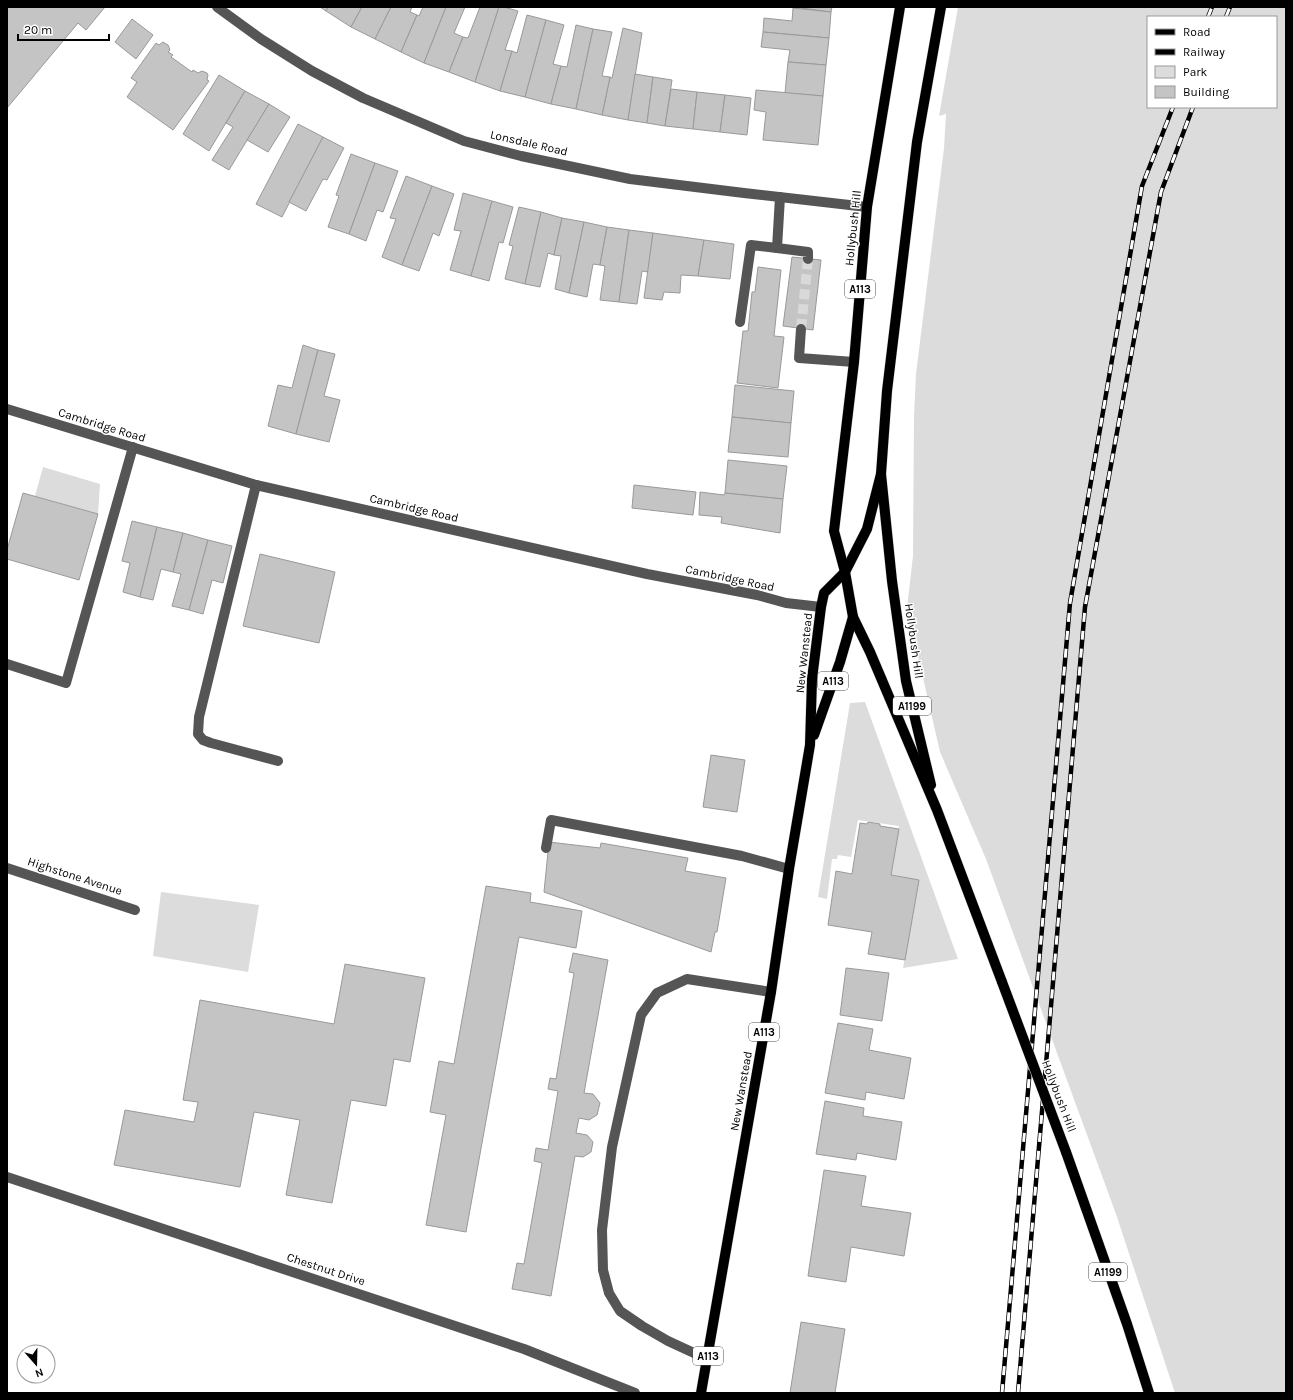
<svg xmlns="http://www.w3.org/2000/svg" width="1293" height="1400" font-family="Karla,sans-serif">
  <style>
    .green { fill: #dcdcdc; fill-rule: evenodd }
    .building { fill: #c4c4c4; stroke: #999 }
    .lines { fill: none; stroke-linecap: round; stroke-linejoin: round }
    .minor-tunnel { stroke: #d9d9d9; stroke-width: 10; stroke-dasharray: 10 5; stroke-linecap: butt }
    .major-casing { stroke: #dbdbdb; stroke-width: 11 }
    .minor { stroke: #555; stroke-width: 10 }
    .major { stroke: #000; stroke-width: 10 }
    .rail-casing { stroke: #000; stroke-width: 4.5 }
    .rail { stroke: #fff; stroke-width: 3; stroke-dasharray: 9; stroke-linecap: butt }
    .major-bridge-casing { stroke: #dbdbdb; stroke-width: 11; stroke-linecap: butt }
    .major-bridge { stroke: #000; stroke-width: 10 }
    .labels { text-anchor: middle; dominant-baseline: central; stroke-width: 3; stroke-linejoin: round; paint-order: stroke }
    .shield { fill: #fff; stroke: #4c4c4c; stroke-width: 1 }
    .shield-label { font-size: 11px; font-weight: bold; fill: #000 }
    .street-label { font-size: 12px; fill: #000; stroke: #fff }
  </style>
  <rect width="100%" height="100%" fill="#fff"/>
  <g class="green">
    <path d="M958 7H1286V1393H1175L1116 1214 986 859 940 752 907 608 913 556 914 416 916 374 944 148 946 114 939 116ZM1148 17H1276V107H1148Z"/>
    <polygon points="43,467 100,484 98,514 35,496"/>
    <polygon points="865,702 958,959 903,968 919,880 891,875 899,826 858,820 851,857 838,855 837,859 832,859 827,899 818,897 850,703"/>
    <polygon points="161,892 259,905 248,972 153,956"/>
  </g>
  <g class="building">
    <polygon points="7,7 105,7 86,30 78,23 7,108"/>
    <polygon points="320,7 328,7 326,11"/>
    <polygon points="328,7 362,7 351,27 326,11"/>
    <polygon points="362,7 391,7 375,39 351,27"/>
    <polygon points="391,7 412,7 410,12 417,15 401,52 375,39"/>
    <polygon points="423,7 446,7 424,63 401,52 417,15 419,16"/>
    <polygon points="446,7 465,7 454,33 463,37 449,72 424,63"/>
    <polygon points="480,7 499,7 475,82 449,72 463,37 468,38"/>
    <polygon points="499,7 504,7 518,11 505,50 512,51 500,91 475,82"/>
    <polygon points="793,7 832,7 831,12"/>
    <polygon points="793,8 831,12 829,38 763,32 764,18 792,21"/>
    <polygon points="527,15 546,20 525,97 500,91 512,51 517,53"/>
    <polygon points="132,19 153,35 136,59 115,42"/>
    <polygon points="546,20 564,25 553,64 561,66 551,104 525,97"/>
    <polygon points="576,25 593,29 576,109 551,104 561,66 567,67"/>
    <polygon points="623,28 642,33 628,120 602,115 610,77 612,78"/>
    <polygon points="593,29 612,32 602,76 610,77 602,115 576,109"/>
    <polygon points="763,32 829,38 826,65 788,62 790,50 761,47"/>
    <polygon points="163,42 168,45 170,50 168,52 173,55 171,57 192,72 193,70 198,73 202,71 207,73 208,75 207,80 209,81 173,130 127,97 137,82 131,78 156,43 159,45"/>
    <polygon points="788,62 826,65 823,96 785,93"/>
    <polygon points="635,74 653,77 647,123 628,120"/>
    <polygon points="219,75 245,91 209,151 183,134"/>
    <polygon points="653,77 672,80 665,126 647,123"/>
    <polygon points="671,89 697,92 693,129 665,126"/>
    <polygon points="756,90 823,96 818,145 763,140 766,112 754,110"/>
    <polygon points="245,91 269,104 229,170 212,160 233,127 226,123"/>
    <polygon points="697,92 725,95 720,132 693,129"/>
    <polygon points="725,95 751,98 747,135 720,132"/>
    <polygon points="269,104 290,117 268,152 247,140"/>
    <polygon points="298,124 323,137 282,217 256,204"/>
    <polygon points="323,137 344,148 327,180 323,179 306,211 289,202"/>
    <polygon points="351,154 375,163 349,234 328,227 339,196 336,195"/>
    <polygon points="375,163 398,171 383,212 377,210 366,241 349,234"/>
    <polygon points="406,176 432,186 402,265 382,257 396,219 390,218"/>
    <polygon points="432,186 454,194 439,236 433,233 419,271 402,265"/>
    <polygon points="463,193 492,201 471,276 450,270 461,231 454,230"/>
    <polygon points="492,201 513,207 503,243 499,242 489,281 471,276"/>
    <polygon points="519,207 541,212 525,284 505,279 513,246 509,245"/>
    <polygon points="541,212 562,218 554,255 548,253 540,287 525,284"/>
    <polygon points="562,218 584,222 569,293 555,289 561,256 554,255"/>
    <polygon points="584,222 607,227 600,265 593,264 587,297 569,293"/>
    <polygon points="607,227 629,230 619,302 600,300 605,266 600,265"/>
    <polygon points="629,230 653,233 648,272 642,271 637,304 619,302"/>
    <polygon points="653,233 704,240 698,276 681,275 680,293 664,292 662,300 644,298"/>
    <polygon points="704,240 734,244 730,279 698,276"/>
    <polygon points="792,257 821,260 813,330 783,326"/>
    <polygon points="758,267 781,270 774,336 784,337 778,388 737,383 743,331 748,331 752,292 755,292"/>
    <polygon points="303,345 318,350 296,434 268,426 278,385 292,388"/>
    <polygon points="318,350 335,354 324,396 340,400 329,442 296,434"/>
    <polygon points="735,385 794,391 791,423 732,417"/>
    <polygon points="732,417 791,423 788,457 728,452"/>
    <polygon points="728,460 787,466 783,499 725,493"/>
    <polygon points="634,485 696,492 693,515 632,508"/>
    <polygon points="700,492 724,495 725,493 783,499 780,533 721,523 722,517 699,515"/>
    <polygon points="23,493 98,514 79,580 7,559 7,550"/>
    <polygon points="132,521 157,527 140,597 123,592 130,563 122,561"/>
    <polygon points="157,527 183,533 173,572 161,569 153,600 140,597"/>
    <polygon points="183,533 208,540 189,610 172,606 181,574 173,572"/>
    <polygon points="208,540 232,546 223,583 212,580 203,614 189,610"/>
    <polygon points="260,554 335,572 319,643 243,626"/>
    <polygon points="711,755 745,760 737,812 703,807"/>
    <polygon points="868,822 880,824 880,826 899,829 891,875 919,880 905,960 868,954 872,932 828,925 836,871 852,874 860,823 867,824"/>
    <polygon points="549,842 600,848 601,843 688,858 685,871 726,878 717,932 715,932 711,952 544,892"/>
    <polygon points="486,886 531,893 530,902 582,911 576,948 519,937 466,1232 426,1225 446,1115 430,1112 439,1061 454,1064"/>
    <polygon points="573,953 608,960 584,1093 593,1094 600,1103 597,1115 589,1120 579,1118 576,1133 587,1135 593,1142 591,1152 583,1157 575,1156 551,1296 512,1289 517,1263 524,1264 542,1163 534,1161 536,1148 548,1150 558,1091 548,1089 550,1078 556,1079 574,973 569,972"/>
    <polygon points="345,964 425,978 410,1062 394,1059 386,1106 351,1100 332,1203 286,1195 300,1120 254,1112 240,1187 114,1165 125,1110 194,1122 198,1102 183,1100 200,1000 334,1024"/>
    <polygon points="846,968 889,973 882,1021 840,1015"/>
    <polygon points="838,1023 873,1029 869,1050 911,1058 904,1099 866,1092 865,1100 825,1093"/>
    <polygon points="825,1101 864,1108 863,1116 902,1122 896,1160 857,1153 856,1160 816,1154"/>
    <polygon points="824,1170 866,1176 861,1206 911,1213 904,1256 851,1247 846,1282 808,1276"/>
    <polygon points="801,1322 845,1329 835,1393 790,1393"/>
  </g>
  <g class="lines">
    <polyline class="minor-tunnel" points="801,329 808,259"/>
    <defs>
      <g id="major">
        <polyline points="900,7 867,207 854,362 834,531 845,572 853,617 870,652 937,810 1002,982"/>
        <polyline points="814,735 840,662 853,617"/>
        <polyline points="931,785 906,681 892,581 881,474 887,391 917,142 941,7"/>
        <polyline points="1066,1152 1127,1324 1149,1393"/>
        <polyline points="701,1393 771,992 789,869 810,745 812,679 821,607 824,593 845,572 867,529 881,474"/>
      </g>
    </defs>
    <use href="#major" class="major-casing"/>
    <g class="minor">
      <polyline points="217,7 261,39 312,71 363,98 464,141 521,156 630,179 744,193 867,207"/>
      <polyline points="780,197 777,248 808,252 808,259"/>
      <polyline points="740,322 751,245 777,248"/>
      <polyline points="801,329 799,358 854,362"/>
      <polyline points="7,409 256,485 647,574 757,595 786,603 821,607"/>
      <polyline points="256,485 199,717 198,734 203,740 211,743 278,761"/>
      <polyline points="7,664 66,683 133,447"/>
      <polyline points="546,848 551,820 742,856 789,869"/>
      <polyline points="7,868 135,910"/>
      <polyline points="7,1177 524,1349 635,1393"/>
      <polyline points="707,1359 668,1341 642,1326 620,1311 609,1293 603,1270 602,1230 612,1147 641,1015 657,993 687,979 771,992"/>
    </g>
    <use href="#major" class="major"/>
    <defs>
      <g id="rail">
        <polyline points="1208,17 1212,7"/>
        <polyline points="1226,17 1230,7"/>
        <polyline points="1002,1393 1070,603 1142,186 1173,107"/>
        <polyline points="1018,1393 1085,607 1161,192 1193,107"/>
      </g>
    </defs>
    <use href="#rail" class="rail-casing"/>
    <use href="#rail" class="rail"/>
    <defs>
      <polyline id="major-bridge" points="1002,982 1066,1152"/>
    </defs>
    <use href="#major-bridge" class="major-bridge-casing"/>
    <use href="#major-bridge" class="major-bridge"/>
  </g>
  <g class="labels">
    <g class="shield">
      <rect x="845" y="280" width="30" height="18" rx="3"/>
      <rect x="818" y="672" width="30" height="18" rx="3"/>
      <rect x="893" y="697" width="38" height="18" rx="3"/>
      <rect x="749" y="1023" width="30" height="18" rx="3"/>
      <rect x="1089" y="1263" width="38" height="18" rx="3"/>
      <rect x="693" y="1347" width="30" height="18" rx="3"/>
    </g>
    <g class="shield-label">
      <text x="860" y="289">A113</text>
      <text x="833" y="681">A113</text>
      <text x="912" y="706">A1199</text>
      <text x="764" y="1032">A113</text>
      <text x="1108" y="1272">A1199</text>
      <text x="708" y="1356">A113</text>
    </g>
    <g class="street-label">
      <text transform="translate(529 143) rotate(13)">Lonsdale Road</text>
      <text transform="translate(853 228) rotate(-84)">Hollybush Hill</text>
      <text transform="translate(102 425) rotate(17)">Cambridge Road</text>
      <text transform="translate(414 508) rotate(13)">Cambridge Road</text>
      <text transform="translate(730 578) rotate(12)">Cambridge Road</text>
      <text transform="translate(914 641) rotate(82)">Hollybush Hill</text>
      <text transform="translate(804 653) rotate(-84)">New Wanstead</text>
      <text transform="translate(75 876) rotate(18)">Highstone Avenue</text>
      <text transform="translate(741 1091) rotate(-80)">New Wanstead</text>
      <text transform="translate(1059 1096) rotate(69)">Hollybush Hill</text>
      <text transform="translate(326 1269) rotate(18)">Chestnut Drive</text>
    </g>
  </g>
  <rect width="1293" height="1400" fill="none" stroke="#000000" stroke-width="16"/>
  <rect x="1147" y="16" width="130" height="92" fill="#ffffff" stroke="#999999"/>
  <rect x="1155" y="29" width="20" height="6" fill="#000000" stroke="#999999"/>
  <text x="1183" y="36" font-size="12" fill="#000000">Road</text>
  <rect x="1155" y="49" width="20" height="6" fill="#000000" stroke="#999999"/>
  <text x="1183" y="56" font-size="12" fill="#000000">Railway</text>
  <rect x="1155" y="66" width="20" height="12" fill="#dcdcdc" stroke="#999999"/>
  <text x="1183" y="76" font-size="12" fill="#000000">Park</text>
  <rect x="1155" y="86" width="20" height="12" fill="#c4c4c4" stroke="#999999"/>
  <text x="1183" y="96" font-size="12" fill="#000000">Building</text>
  <g transform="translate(36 1364) rotate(160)"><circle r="19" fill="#ffffff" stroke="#999999"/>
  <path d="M0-3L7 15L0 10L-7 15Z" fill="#000000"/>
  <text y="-6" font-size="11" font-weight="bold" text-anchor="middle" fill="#000000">N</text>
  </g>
  <path d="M18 34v6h91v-6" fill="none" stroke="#000000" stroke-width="2"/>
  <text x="24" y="34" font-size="12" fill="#000000" stroke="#ffffff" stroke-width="3" paint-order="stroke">20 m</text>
</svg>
